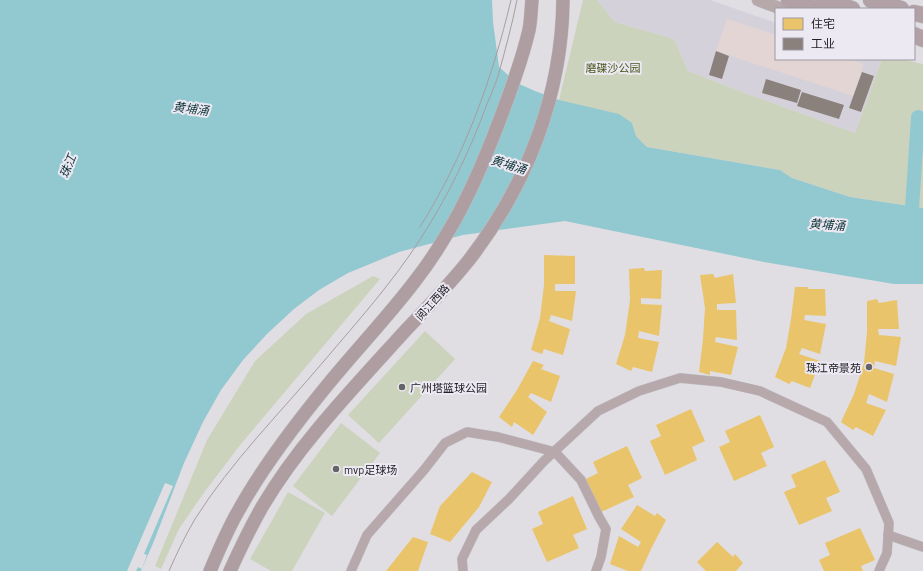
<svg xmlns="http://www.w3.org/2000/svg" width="923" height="571" font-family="Barlow,'Noto Sans SC',sans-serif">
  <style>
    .built { fill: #d5d1db }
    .industrial { fill: #e4d5d5 }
    .green { fill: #ccd3bd }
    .water { fill: #92c8cf }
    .pier { fill: #e0dee3 }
    .homes { fill: #e9c46a }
    .industry { fill: #8a817c }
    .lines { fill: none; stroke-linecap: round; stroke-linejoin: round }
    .river { stroke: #92c8cf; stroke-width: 14 }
    .minor-casing { stroke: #bebdc0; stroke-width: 10 }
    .tertiary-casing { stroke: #bebdc0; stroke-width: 13 }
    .secondary-casing { stroke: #bebdc0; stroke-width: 14 }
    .trunk-casing { stroke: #bebdc0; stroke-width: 17 }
    .minor { stroke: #b7a8ac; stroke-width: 9 }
    .tertiary { stroke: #b7a8ac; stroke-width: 12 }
    .secondary { stroke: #ae9da1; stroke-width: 13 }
    .trunk { stroke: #b1a0a6; stroke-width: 16 }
    .tram { stroke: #a59ea2; stroke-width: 1 }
    .poi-dot { fill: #656368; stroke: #ede9f3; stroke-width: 1.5 }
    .labels { text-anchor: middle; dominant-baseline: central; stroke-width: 4; stroke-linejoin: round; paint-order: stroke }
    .park-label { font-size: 11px; fill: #4b591d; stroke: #ede9f3 }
    .street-label { font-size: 11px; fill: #232125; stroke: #ede9f3 }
    .poi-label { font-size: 11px; fill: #232125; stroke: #ede9f3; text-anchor: start }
    .water-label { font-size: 12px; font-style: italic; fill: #0c3337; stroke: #ede9f3 }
  </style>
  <rect width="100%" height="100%" fill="#e0dee3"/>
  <polygon class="built" points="597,0 710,0 776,23 776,59 882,59 855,133 750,95 688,71 674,39 615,22"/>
  <polygon class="industrial" points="727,19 776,35 776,59 849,59 864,64 853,96 716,51"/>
  <g class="green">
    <polygon points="583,0 597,0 615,22 674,39 688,71 750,95 855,133 882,59 901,59 923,64 923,208 850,197 792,178 780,170 647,147 636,136 632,123 559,100"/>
    <polygon points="373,276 380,279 241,444 203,494 179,529 161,569 155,566 207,440 255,361 306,314"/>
    <polygon points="425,331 455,359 379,443 348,415"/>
    <polygon points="341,423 380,453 332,516 293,486"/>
    <polygon points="288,492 325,513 292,571 271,571 250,559"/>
  </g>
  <polygon class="water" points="0,0 492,0 493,22 499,67 517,83 535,91 559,100 619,114 632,123 636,136 647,147 780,170 792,178 850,197 923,208 923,284 894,284 764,262 565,221 463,235 399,252 348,273 319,290 294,309 268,333 243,360 221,390 203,422 184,463 154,541 141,571 0,571"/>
  <polygon class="pier" points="165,483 173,486 144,554 147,555 142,569 138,567 136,571 127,571"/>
  <g class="homes">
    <polygon points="544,255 575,256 575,284 555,284 555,291 576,291 572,321 551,315 549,321 570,329 563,355 544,349 542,354 531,350 540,318 544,285"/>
    <polygon points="644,268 645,271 662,270 661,299 641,298 641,304 662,305 659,336 639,331 638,338 659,342 652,372 633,367 631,371 616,364 625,335 630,300 629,269"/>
    <polygon points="713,274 715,278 733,274 736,303 717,304 717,310 736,310 737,340 716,337 715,342 738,347 731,375 710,371 710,375 699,372 703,339 705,308 700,275"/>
    <polygon points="795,287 808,287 808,289 825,289 826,316 805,315 804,320 826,324 820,354 802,348 799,354 820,361 810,388 792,381 789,384 775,377 786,348 791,319"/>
    <polygon points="877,299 879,303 897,300 899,329 878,329 879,335 901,337 896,366 875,361 874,368 894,374 887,402 869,394 866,403 886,410 873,436 856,427 853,430 841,422 854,394 864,363 867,332 867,301"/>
    <polygon points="533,361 544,365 541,369 560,376 551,402 531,393 528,397 547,412 533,435 514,422 512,427 499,417 517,390"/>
    <polygon points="691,409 705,441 692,447 697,460 665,475 650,441 661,436 656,425"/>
    <polygon points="760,415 774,447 761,453 767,466 734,481 719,447 730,442 725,431"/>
    <polygon points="627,446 642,478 628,485 634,497 601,512 586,479 598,473 593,462"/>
    <polygon points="825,460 840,492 826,498 832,511 799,525 784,492 796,487 791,475"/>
    <polygon points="472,472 492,482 479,507 450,542 430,534 440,506"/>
    <polygon points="573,496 587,529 573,535 579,548 547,562 532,529 543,524 538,512"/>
    <polygon points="637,505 655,516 657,513 666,520 651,549 641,571 628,571 610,564 619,536 638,547 641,542 621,529"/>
    <polygon points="860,528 875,560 861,566 863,571 824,571 819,560 830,555 825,543"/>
    <polygon points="413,537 428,542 418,571 386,571"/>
    <polygon points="717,542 733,557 735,554 743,563 736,571 706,571 697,562"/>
  </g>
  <g class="industry">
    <polygon points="716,51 729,56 722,79 709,75"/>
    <polygon points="862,72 874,76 861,112 849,108"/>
    <polygon points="766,79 801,90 797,103 762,93"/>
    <polygon points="802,92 844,105 839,119 797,106"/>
  </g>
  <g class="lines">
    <polyline class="river" points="911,224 918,117"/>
    <defs>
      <g id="minor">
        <polyline points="888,535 923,547"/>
        <polyline points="351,571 367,535 424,470 445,443 467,432 498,437 555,452 581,480 599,517 606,529 601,557 596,571"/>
        <polyline points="463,571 462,559 476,530 509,499 544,461 598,411 639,391 680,378 721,382 760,391 827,422 866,469 889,523 887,553 879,571"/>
      </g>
      <polyline id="tertiary" points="758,0 782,9"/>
      <g id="secondary">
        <path d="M210 571C219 550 228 528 240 508 264 465 294 426 325 388 354 352 387 318 415 281 426 267 436 252 445 237 468 200 485 159 500 119 511 90 522 60 529 30 531 20 531 10 532 0"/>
        <path d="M230 571C240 549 250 528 262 507 278 480 297 454 317 430 345 396 376 363 405 331 427 308 449 285 469 260 527 185 562 95 563 0"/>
      </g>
      <g id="trunk">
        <polyline points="789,0 816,9"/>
        <polyline points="824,0 852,9"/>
        <polyline points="871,0 901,9"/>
        <polyline points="914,13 923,15"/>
        <polyline points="914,35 923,39"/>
      </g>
    </defs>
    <use href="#minor" class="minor-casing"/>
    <use href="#tertiary" class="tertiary-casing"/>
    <use href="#secondary" class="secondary-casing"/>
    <use href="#trunk" class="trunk-casing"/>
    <use href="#minor" class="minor"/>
    <use href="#tertiary" class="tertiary"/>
    <use href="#secondary" class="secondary"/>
    <use href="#trunk" class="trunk"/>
    <g class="tram">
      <path d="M420 227C464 157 492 80 511 0"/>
      <path d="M169 571C177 553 185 536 195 519 231 462 280 413 324 361 357 322 393 282 421 238 448 196 470 151 487 104 491 95 495 85 498 76 505 51 512 25 517 0"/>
    </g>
  </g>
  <g class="poi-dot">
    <circle cx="869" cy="367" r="4"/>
    <circle cx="402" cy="387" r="4"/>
    <circle cx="336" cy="469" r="4"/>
  </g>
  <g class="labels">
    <g class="park-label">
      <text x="613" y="67">磨碟沙公园</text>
    </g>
    <g class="street-label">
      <text transform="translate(432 302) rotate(-48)">阅江西路</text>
    </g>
    <g class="poi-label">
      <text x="861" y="367" text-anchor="end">珠江帝景苑</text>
      <text x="410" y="387">广州塔篮球公园</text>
      <text x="344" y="469">mvp足球场</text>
    </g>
    <g class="water-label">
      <text transform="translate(191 108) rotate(7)">黄埔涌</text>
      <text transform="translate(509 164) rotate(17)">黄埔涌</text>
      <text transform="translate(67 166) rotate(-68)">珠江</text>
      <text transform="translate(827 224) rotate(4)">黄埔涌</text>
    </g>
  </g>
  <rect x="775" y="8" width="140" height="52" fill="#ede9f3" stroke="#9c99a1"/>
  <rect x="783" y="18" width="20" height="12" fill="#e9c46a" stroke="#9c99a1"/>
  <text x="811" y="28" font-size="12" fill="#232125">住宅</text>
  <rect x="783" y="38" width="20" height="12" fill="#8a817c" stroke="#9c99a1"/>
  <text x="811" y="48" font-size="12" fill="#232125">工业</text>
</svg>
